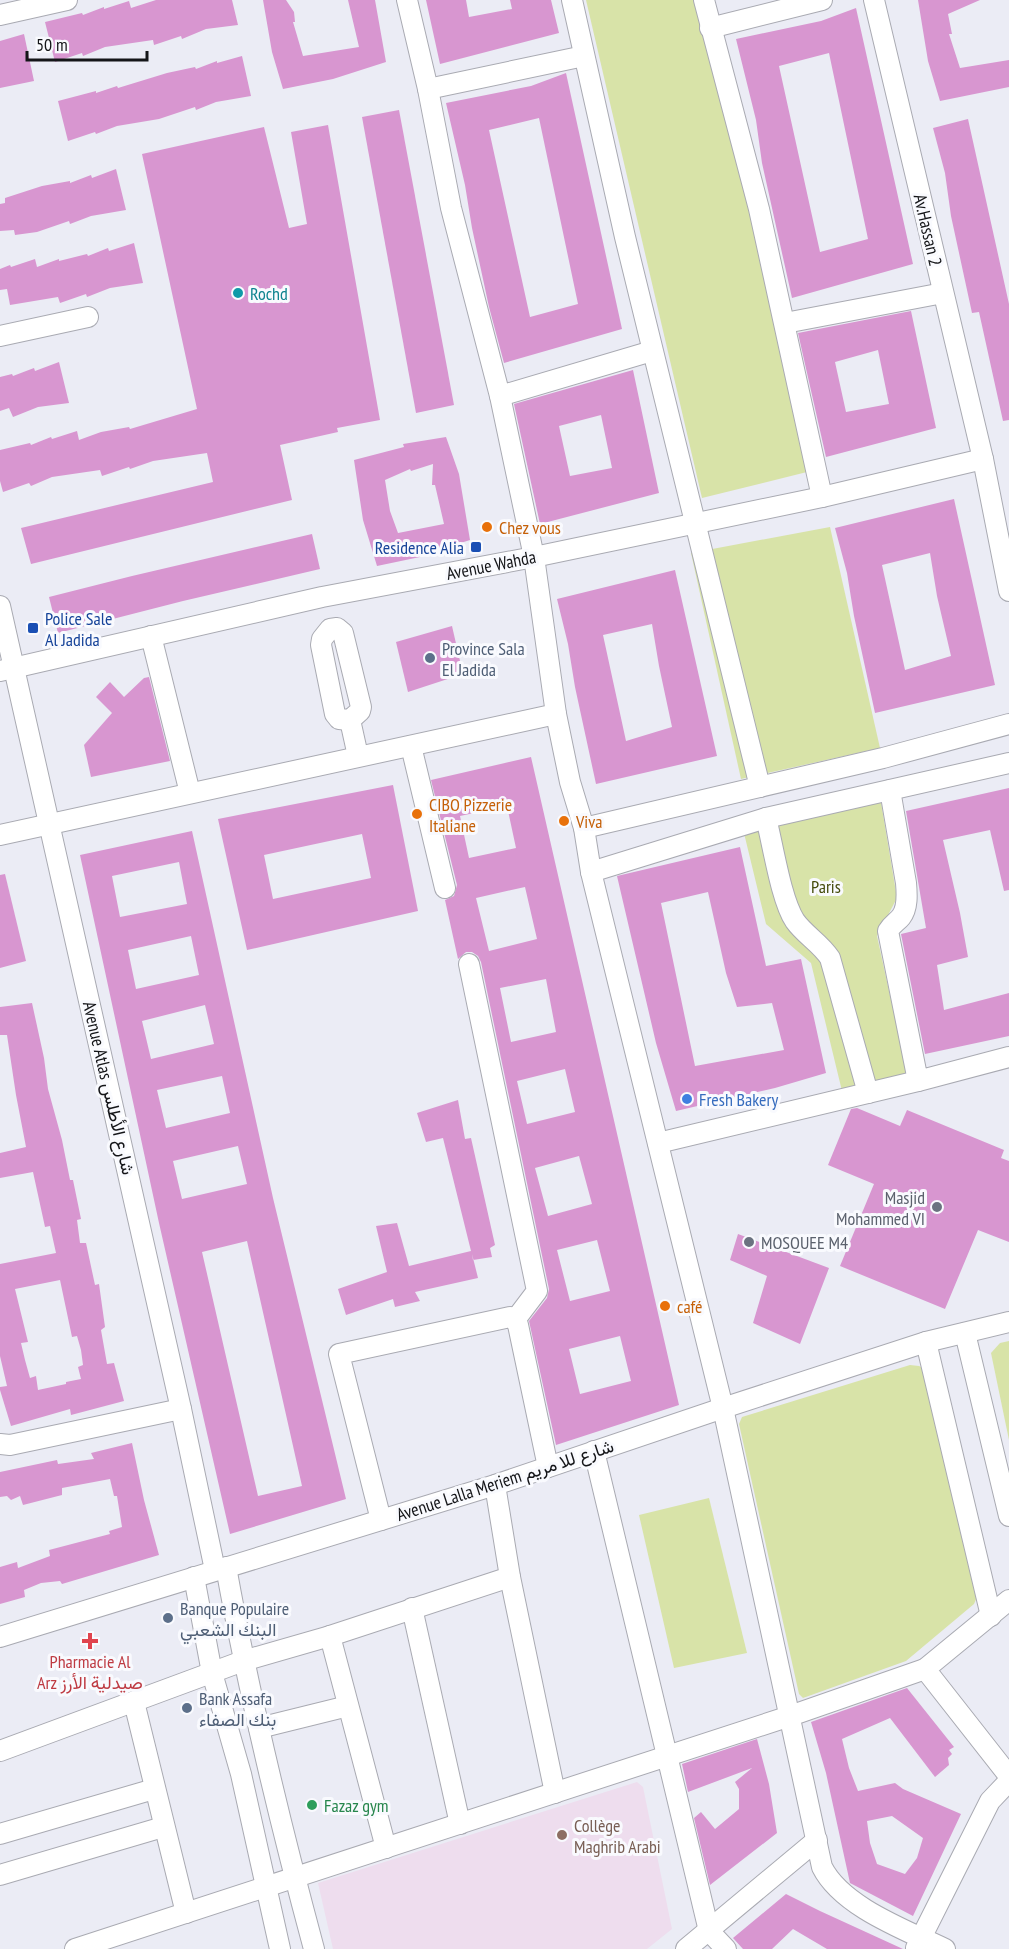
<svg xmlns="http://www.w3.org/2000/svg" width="1009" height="1949" font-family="'PT Sans Narrow',Vazirmatn,sans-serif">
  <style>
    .education { fill: #ede }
    .green { fill: #d8e3a8 }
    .building { fill: #d896d0; fill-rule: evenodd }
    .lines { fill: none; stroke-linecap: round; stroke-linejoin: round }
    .minor-casing { stroke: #a9aab2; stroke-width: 22 }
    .minor { stroke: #fff; stroke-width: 20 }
    .culture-dot { fill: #0f9aa8; stroke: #f9fafe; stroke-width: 2 }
    .food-dot { fill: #e8710a; stroke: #f9fafe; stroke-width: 2 }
    .transit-dot { fill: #1a4fb4; stroke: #f9fafe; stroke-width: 2 }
    .service-dot { fill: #5c6f8a; stroke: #f9fafe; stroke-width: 2 }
    .shop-dot { fill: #3f7fe0; stroke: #f9fafe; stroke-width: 2 }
    .worship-dot { fill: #6b7280; stroke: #f9fafe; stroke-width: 2 }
    .health-dot { fill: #e0444e; stroke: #f9fafe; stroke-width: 2 }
    .leisure-dot { fill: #2e9e5b; stroke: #f9fafe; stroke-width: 2 }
    .education-dot { fill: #8d6e63; stroke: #f9fafe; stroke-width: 2 }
    .labels { text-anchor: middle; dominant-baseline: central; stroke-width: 6; stroke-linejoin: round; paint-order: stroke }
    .street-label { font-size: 18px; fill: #141518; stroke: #f9fafe }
    .culture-label { font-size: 18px; fill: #0d838f; stroke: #f9fafe; text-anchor: start }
    .food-label { font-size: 18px; fill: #c56008; stroke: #f9fafe; text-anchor: start }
    .transit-label { font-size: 18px; fill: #164399; stroke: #f9fafe; text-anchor: end }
    .service-label { font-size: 18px; fill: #4e5e75; stroke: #f9fafe; text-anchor: start }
    .park-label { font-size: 18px; fill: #454c0d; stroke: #f9fafe }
    .shop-label { font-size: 18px; fill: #366cbe; stroke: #f9fafe; text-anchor: start }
    .worship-label { font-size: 18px; fill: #5b616d; stroke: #f9fafe; text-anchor: end }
    .health-label { font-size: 18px; fill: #be3a42; stroke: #f9fafe }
    .leisure-label { font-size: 18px; fill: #27864d; stroke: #f9fafe; text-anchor: start }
    .education-label { font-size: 18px; fill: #785e54; stroke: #f9fafe; text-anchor: start }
  </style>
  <rect width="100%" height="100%" fill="#ebecf5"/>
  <polygon class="education" points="637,1782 643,1787 672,1929 647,1949 333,1949 318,1883"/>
  <g class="green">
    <polygon points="586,0 710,0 811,471 702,498"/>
    <polygon points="830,527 880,748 741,779 691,553"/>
    <polygon points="880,796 897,898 877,936 908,1078 842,1091 811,963 766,924 743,829"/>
    <polygon points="1009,1341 1009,1440 991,1353 1000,1343"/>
    <polygon points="910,1365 919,1366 925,1369 977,1597 974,1604 906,1661 803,1698 799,1694 739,1424 742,1417"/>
    <polygon points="709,1498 747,1653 674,1668 639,1515"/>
  </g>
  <g class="building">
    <polygon points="156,0 232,0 238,25 206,29 182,39 181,36 154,45 153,40 105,47 83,56 82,53 55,62 45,22 82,13 83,15 104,7 104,9 129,1 131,8"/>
    <polygon points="263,0 286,0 294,12 295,22 293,22 303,56 359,47 348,0 375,0 386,62 333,79 283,89 272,52"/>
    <polygon points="426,0 466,0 469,17 512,9 510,0 551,0 559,33 440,64"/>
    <polygon points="918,0 980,0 948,14 952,34 949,34 960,68 1009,60 1009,87 940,101 928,61"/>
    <path d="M856 8 913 264 792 298 762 163 756 120 736 39 821 21ZM829 53 868 239 820 252 779 66Z"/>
    <polygon points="24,34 34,81 0,88 0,41"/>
    <polygon points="242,56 251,96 216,102 196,110 195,107 159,119 117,126 96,134 95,132 68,141 58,101 96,91 96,93 117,86 118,88 167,73 195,67 196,69 217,61 217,63"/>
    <path d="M566 73 622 329 504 363 489 307 472 228 465 185 446 103 531 86ZM539 118 578 304 530 317 489 130Z"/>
    <polygon points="399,110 454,405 416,413 362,117"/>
    <polygon points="968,119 1009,304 1009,420 1003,421 979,312 972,313 951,216 945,173 933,128"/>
    <polygon points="328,125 380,420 337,428 338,432 280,445 292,500 31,564 21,528 213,482 207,453 153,461 130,469 129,467 102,476 100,470 52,477 31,486 29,483 3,492 0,481 0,450 30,443 31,445 51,437 52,439 77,431 79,440 101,432 129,427 130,429 197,409 142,154 264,127 289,228 307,224 291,132"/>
    <polygon points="116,169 126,210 91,216 70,224 69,221 37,232 15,235 14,230 0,231 0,204 5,203 5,198 42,186 70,181 70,183 91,175 92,178"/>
    <polygon points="134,243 143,283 110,288 87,297 86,294 60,303 58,297 10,305 7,289 0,290 0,269 10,265 11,267 35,259 37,267 59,259 59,261 87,254 88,256 108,248 109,251"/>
    <path d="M911 311 936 428 826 457 798 333ZM878 350 889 404 846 412 835 362Z"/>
    <polygon points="59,362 69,403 38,407 13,417 9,408 0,411 0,377 12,374 13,376 34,368 35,371"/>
    <path d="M633 370 659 493 540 524 514 404ZM601 415 612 468 570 476 559 426Z"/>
    <path d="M446 437 459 474 470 540 420 556V557L377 566 363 520 354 460 404 447 403 444ZM433 464 432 485H435L444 524 398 533 390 511 385 480 410 469 411 471Z"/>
    <path d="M954 499 995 685 875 713 854 616 847 573 835 528ZM930 553 937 596 951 656 905 670 882 565Z"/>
    <polygon points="312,534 320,569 183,601 58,633 49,597 132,576"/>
    <path d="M675 570 717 756 596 784 575 687 568 644 557 599ZM652 624 659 666 672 727 626 741 603 635Z"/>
    <polygon points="452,626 463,674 408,692 396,642"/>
    <polygon points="149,677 170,761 91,777 84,745 112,713 96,697 110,682 124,697 144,678"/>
    <path d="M531 757 679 1405 556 1445 529 1321 547 1298 549 1289 481 962 478 956 472 952H466L458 959 445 900 454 896 457 885 431 780ZM507 806 516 848 469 858 460 816ZM525 887 537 939 489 951 476 898ZM546 979 556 1032 511 1042 500 988ZM565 1069 575 1112 527 1124 517 1081ZM579 1156 592 1204 548 1216 535 1168ZM597 1240 610 1291 570 1301 557 1250ZM620 1336 631 1381 580 1394 569 1349Z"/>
    <path d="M393 785 418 911 247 950 218 819ZM362 834 371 878 273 899 264 855Z"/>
    <polygon points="1009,788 1009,890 1004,891 990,830 943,840 960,913 968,957 937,965 944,1010 1009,993 1009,1036 925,1054 901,934 926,928 906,811"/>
    <path d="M192 831 273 1198 346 1499 230 1534 159 1223 80 855ZM179 862 187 904 120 917 112 876ZM191 936 199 975 136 989 128 950ZM205 1005 214 1044 151 1059 142 1021ZM222 1076 230 1113 166 1128 157 1090ZM238 1146 247 1184 182 1199 173 1161ZM247 1241 302 1486 258 1496 202 1252Z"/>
    <path d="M740 847 766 966 801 959 826 1073 775 1088 676 1111 656 1043 617 876ZM708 892 726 973 737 1007 772 1003 784 1050 695 1066 661 903Z"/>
    <polygon points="5,874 26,961 0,968 0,875"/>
    <path d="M32 1003 44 1058 48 1089 62 1140 70 1180H73L81 1219 77 1220 80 1243H86L95 1285 99 1284 105 1327 101 1330 107 1364 114 1363 124 1401 71 1415 70 1409 11 1426 0 1390V1387L7 1386 0 1356V1264L56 1253 50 1226 45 1227 33 1172 0 1178V1153L26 1147 16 1095 7 1035H0V1007ZM60 1280 72 1337 77 1336 81 1350 83 1365 78 1367 81 1379 66 1382V1384L38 1390 36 1376 30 1378 25 1360 21 1343 28 1342 15 1289Z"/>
    <polygon points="458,1100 465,1139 471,1138 495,1245 490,1248 492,1257 473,1260 472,1254 478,1278 415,1292 420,1301 395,1307 393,1299 346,1315 338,1289 387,1272 376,1226 397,1223 409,1266 471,1251 443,1138 426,1142 417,1113"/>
    <polygon points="857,1108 900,1126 907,1110 1004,1150 1001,1158 1009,1161 1009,1242 978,1230 945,1309 840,1266 874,1184 828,1165 851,1109"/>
    <polygon points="738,1234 829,1268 800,1344 753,1323 767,1276 730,1260"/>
    <polygon points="132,1443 144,1500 159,1555 62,1584 60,1581 41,1583 24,1590 25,1597 0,1604 0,1567 17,1562 18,1568 50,1556 49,1550 110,1534 109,1531 122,1527 117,1496 114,1496 110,1479 62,1488 62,1495 23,1505 20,1496 11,1500 7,1496 0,1497 0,1472 57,1460 58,1464 94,1459 91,1453"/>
    <path d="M907 1688 954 1747 949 1750 952 1754 948 1758 949 1765 935 1777 890 1718 842 1739 849 1768 858 1791 895 1783 903 1789 961 1814 913 1916 850 1883 826 1773 811 1722ZM892 1816 923 1838 917 1858 905 1874 877 1864 870 1843 867 1821Z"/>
    <polygon points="757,1739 769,1784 777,1833 710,1885 694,1818 701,1812 715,1829 739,1809 739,1789 735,1782 752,1768 688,1792 682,1764"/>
    <polygon points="786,1894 820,1911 903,1949 827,1949 793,1929 772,1949 743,1949 733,1938"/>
  </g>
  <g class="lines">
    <defs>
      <g id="minor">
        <path d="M407 0 428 89 451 208 500 396 534 557 556 714 570 782 584 828 591 872 723 1408 822 1867C842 1907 906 1930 945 1949"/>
        <polyline points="572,0 625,237 760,787"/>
        <polyline points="704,0 759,209 822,497"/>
        <polyline points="874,0 983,459 1009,591"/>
        <polyline points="0,15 67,0"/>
        <polyline points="710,28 822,0"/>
        <polyline points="428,89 584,56"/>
        <polyline points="785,323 943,293"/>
        <polyline points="0,336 88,317"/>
        <polyline points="500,396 652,351"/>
        <polyline points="0,606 181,1409 215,1570"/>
        <polygon points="337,628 343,633 361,707 360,711 350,720 339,719 335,714 321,645 322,639 330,629"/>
        <polyline points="151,636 190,793"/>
        <polyline points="0,671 322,597 534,557 822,497 983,459"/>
        <polyline points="350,720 358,756"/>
        <polyline points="411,746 445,888"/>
        <path d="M890 790 906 883C907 894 908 908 901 917 897 922 892 924 888 931L918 1081 1009 1057"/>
        <path d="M766 818C773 845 781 900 795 921 805 935 820 943 830 958L868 1093"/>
        <polyline points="584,828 883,758 1009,724"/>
        <polyline points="0,835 556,714"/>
        <polyline points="591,872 766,818 1009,763"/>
        <polyline points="469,964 537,1291 515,1320"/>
        <polyline points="658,1143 918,1081"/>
        <polyline points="965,1333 1009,1516"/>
        <polyline points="926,1342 991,1616"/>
        <polyline points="0,1444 10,1445 181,1409"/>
        <polyline points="594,1451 709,1931 726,1949"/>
        <polyline points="381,1520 339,1354 510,1317 515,1320 518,1325 548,1467"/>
        <path d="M226 1567C249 1695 280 1823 314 1949"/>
        <polyline points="194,1577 212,1673 241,1774 280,1949"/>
        <polyline points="510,1577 555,1793"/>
        <polyline points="1009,1600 925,1669 1009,1776"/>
        <polyline points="412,1608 460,1824"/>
        <polyline points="330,1636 386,1848"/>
        <polyline points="0,1637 495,1485 723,1408 926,1342 1009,1322"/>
        <polyline points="134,1702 186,1913"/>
        <polyline points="259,1728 348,1706"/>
        <polyline points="0,1751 243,1661 330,1636 510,1577 495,1485"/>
        <polyline points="0,1834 154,1789"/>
        <polyline points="0,1875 163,1827"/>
        <polyline points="916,1948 990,1801 1009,1781"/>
        <polyline points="75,1949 790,1716 925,1669"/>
        <polyline points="686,1949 817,1840"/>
      </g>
    </defs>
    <use href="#minor" class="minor-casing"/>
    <use href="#minor" class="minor"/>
  </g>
  <circle class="culture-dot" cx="238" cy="293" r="6"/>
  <g class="food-dot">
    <circle cx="487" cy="527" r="6"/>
    <circle cx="417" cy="814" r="6"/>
    <circle cx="564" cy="821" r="6"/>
    <circle cx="665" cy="1306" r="6"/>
  </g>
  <g class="transit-dot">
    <rect x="470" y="541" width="12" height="12" rx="3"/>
    <rect x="27" y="622" width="12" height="12" rx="3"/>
  </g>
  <g class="service-dot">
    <circle cx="430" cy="658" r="6"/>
    <circle cx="168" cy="1618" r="6"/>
    <circle cx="187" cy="1708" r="6"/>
  </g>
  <circle class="shop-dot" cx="687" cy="1099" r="6"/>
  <g class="worship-dot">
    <circle cx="937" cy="1207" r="6"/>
    <circle cx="749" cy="1242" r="6"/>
  </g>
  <path class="health-dot" d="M87 1632h6v6h6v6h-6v6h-6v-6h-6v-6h6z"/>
  <circle class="leisure-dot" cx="312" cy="1805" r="6"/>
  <circle class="education-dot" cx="562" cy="1835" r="6"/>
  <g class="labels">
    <g class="street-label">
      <text transform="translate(928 230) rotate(77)">Av.Hassan 2</text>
      <text transform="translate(491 565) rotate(-11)">Avenue Wahda</text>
      <text transform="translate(109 1088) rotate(77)">Avenue Atlas شارع الأطلس</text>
      <text transform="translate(505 1480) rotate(-18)">Avenue Lalla Meriem شارع للا مريم</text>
    </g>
    <g class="culture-label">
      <text x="250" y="293">Rochd</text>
    </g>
    <g class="food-label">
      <text x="499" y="527">Chez vous</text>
      <text x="429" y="804">CIBO Pizzerie<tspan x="429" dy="21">Italiane</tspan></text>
      <text x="576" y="821">Viva</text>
      <text x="677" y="1306">café</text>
    </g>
    <g class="transit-label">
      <text x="464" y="547">Residence Alia</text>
      <text x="45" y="618" text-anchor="start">Police Sale<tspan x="45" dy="21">Al Jadida</tspan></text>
    </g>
    <g class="service-label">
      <text x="442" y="648">Province Sala<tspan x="442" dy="21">El Jadida</tspan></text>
      <text x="180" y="1608">Banque Populaire<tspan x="180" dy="21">البنك الشعبي</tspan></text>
      <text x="199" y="1698">Bank Assafa<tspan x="199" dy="21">بنك الصفاء</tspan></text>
    </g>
    <g class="park-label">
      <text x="826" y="886">Paris</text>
    </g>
    <g class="shop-label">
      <text x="699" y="1099">Fresh Bakery</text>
    </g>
    <g class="worship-label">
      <text x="925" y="1197">Masjid<tspan x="925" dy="21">Mohammed VI</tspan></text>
      <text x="761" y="1242" text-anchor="start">MOSQUEE M4</text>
    </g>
    <g class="health-label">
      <text x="90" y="1661">Pharmacie Al<tspan x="90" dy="21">Arz صيدلية الأرز</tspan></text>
    </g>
    <g class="leisure-label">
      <text x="324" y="1805">Fazaz gym</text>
    </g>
    <g class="education-label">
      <text x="574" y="1825">Collège<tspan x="574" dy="21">Maghrib Arabi</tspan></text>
    </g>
  </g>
  <path d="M27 51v9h120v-9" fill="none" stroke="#141518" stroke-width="3"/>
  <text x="36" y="51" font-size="18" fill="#141518" stroke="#f9fafe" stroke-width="4.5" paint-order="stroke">50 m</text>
</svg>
